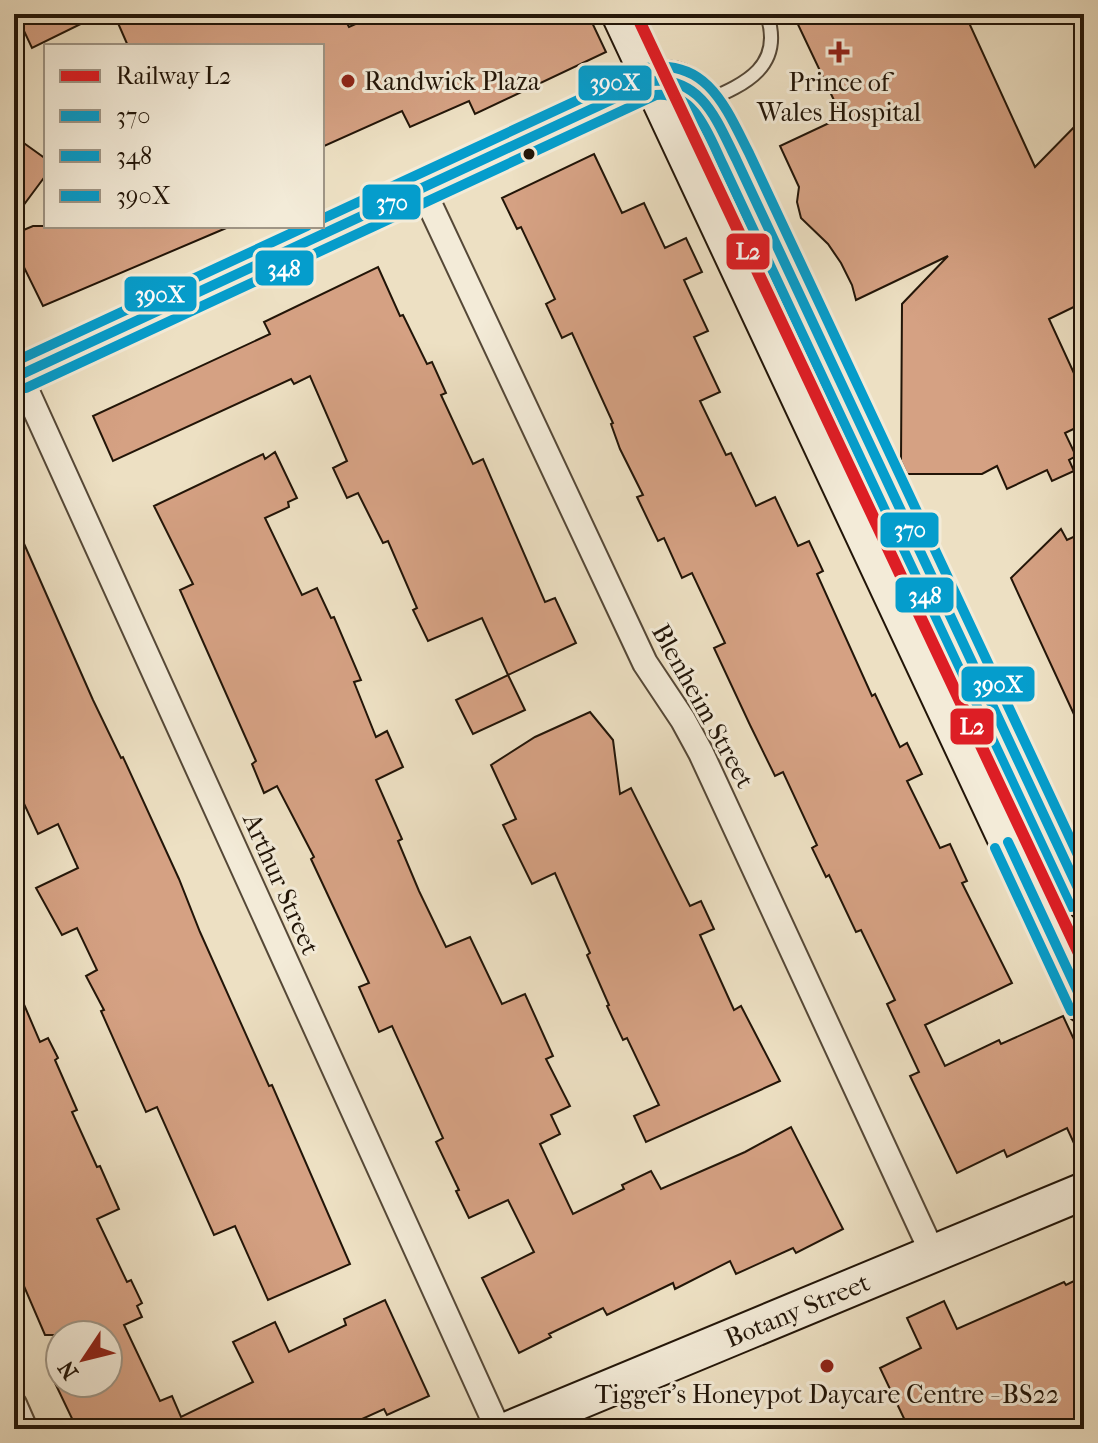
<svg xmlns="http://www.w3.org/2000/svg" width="1098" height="1443" font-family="'IM FELL French Canon',serif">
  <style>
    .building { fill: #d5a183; stroke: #221508; stroke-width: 2 }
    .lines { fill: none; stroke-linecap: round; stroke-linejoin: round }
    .lane-casing { stroke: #554837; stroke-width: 16 }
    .street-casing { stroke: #554837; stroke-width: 28 }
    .secondary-casing { stroke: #221508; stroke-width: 40 }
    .lane { stroke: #f3ebd8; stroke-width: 12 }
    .street { stroke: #f3ebd8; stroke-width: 24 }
    .secondary { stroke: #f3ebd8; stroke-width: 36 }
    .bus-1-casing { stroke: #f3ebd8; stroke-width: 16 }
    .bus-2-casing { stroke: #f3ebd8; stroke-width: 16 }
    .bus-3-casing { stroke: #f3ebd8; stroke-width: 16 }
    .bus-1 { stroke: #059dcc; stroke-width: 10 }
    .bus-2 { stroke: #059dcc; stroke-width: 10 }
    .bus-3 { stroke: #059dcc; stroke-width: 10 }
    .rail-1-casing { stroke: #f3ebd8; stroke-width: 18 }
    .rail-1 { stroke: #dd1e25; stroke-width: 12 }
    .poi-dot { fill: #8f2418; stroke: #f3ebd8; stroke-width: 3 }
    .bus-dot { fill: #221508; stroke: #f3ebd8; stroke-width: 3 }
    .labels { text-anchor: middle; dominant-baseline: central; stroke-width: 6; stroke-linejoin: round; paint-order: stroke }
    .poi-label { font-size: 26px; fill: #221508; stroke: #f3ebd8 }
    .street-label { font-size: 26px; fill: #221508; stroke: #f3ebd8 }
    .line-badge { stroke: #f3ebd8; stroke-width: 3 }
    .badge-label { font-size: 22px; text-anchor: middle; font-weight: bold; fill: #fff }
  </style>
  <rect width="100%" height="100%" fill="#ede0c3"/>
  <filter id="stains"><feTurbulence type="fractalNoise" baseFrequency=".0025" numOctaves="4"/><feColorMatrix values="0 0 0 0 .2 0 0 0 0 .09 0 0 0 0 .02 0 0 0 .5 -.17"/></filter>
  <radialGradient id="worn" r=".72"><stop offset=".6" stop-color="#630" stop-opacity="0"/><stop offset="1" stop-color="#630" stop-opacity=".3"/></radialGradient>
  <g class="building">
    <polygon points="16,14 101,14 32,48"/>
    <polygon points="114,14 342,14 349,27 378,14 588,14 606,52 475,114 469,101 410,127 402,111 322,147 322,46 128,46"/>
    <polygon points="793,14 965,14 1035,167 1084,117 1084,302 1049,319 1084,395 1084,424 1065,433 1076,456 1069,460 1074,471 1052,481 1047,470 1007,489 997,466 982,474 907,474 901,461 902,304 948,256 856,300 852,285 841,263 828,244 801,218 797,202 799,187 780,146 842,117"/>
    <polygon points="14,136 46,159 46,175 14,218"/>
    <polygon points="594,154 622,213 644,203 665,248 686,238 702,272 684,280 708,331 694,337 720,392 700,401 726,455 731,453 756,506 775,497 798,546 809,541 823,571 817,574 872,696 875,694 900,747 907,743 922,774 907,781 940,848 950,844 967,881 962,883 1012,983 925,1025 945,1066 999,1040 1001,1044 1063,1016 1084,1061 1084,1165 1067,1128 1007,1157 1004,1150 957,1173 910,1076 919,1072 887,1004 895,1000 861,930 856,932 829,875 826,877 812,848 817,845 783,772 775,776 750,725 714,648 725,643 692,573 682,578 664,538 658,541 637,497 643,495 620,449 611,424 613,423 572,333 562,338 546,304 555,299 521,227 517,229 502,198"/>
    <polygon points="33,226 231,226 43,306 14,247 14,234"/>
    <polygon points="378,267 400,316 403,315 427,364 432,362 446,393 441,395 473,464 483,459 545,602 555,598 576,643 508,675 482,618 428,641 413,610 417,608 388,541 383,543 358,493 347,498 333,468 347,461 310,376 294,384 291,379 113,461 93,416 270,334 264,322"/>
    <polygon points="275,452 297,498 288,502 289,507 265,518 302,595 317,588 331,618 334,617 361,680 354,682 376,737 387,731 403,767 376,780 402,839 398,841 419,891 446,947 470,937 502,1004 525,994 553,1056 546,1059 570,1106 551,1115 560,1134 540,1144 573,1214 624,1189 622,1185 651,1171 661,1189 745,1152 791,1127 843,1229 796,1253 793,1248 736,1274 730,1261 675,1289 673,1283 607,1315 603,1308 549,1334 551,1337 519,1353 482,1278 534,1252 508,1200 469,1218 456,1191 459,1190 436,1142 443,1138 392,1026 379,1032 359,987 369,983 311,859 314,857 277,786 264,793 252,764 256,761 180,590 193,584 154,506 263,454 265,459"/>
    <polygon points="14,521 93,700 121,758 123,757 179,879 200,932 269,1086 272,1085 350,1264 268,1300 235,1226 214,1235 157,1107 146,1112 101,1011 104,1010 86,976 97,970 77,928 62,935 36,888 78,868 58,824 38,834 14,782"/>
    <polygon points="1061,529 1067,540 1084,532 1084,736 1011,578"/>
    <polygon points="508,675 525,710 473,734 456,700"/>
    <polygon points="590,712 613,740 620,794 631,788 690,906 701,901 714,929 700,935 734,1010 741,1006 780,1081 646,1142 634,1116 659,1105 627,1038 623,1040 607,1006 609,1005 587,955 590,953 555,873 532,884 503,825 516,819 491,765 535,737"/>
    <polygon points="14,981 40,1042 48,1038 58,1058 55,1060 77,1110 72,1112 97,1167 100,1166 119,1209 97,1219 127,1282 131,1280 142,1303 137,1306 142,1317 124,1325 160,1401 172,1396 181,1417 253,1382 233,1342 275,1322 289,1352 346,1325 344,1319 385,1300 429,1396 387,1415 384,1409 340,1429 77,1429 55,1383 108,1383 108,1335 45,1335 14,1263"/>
    <polygon points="1084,1276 1084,1429 909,1429 880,1368 921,1348 907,1318 944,1301 957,1329 1064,1282 1066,1285"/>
  </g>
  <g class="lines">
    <defs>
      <path id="lane" d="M706 101C746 84 784 66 767 15"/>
      <g id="street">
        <polyline points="421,186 645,663 683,720 701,753 933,1254"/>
        <polyline points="14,363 498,1429"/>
        <polyline points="20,375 652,81"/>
        <polyline points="14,1404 25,1429"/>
      </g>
      <g id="secondary">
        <polyline points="620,14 1084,1005"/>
        <path d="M652 81C699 69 719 126 736 159L1084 901"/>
        <path id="s1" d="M511 1429 1084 1191"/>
      </g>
    </defs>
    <use href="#lane" class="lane-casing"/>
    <use href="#street" class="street-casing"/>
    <use href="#secondary" class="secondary-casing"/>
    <use href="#lane" class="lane"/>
    <use href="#street" class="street"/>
    <use href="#secondary" class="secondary"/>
    <defs>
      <g id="bus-1">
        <path d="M20 375 652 81C702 77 717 121 736 159L1084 901"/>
        <polyline points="1008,842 1084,1005"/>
      </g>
      <g id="bus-2">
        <path d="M26 388 656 95C695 91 709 136 723 165L1071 907"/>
        <polyline points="995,848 1071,1011"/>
      </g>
      <g id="bus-3">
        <path d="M322 219 647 68C707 58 726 108 749 153L1084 868"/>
        <polyline points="14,362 307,226"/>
        <polyline points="1021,836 1084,972"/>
      </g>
    </defs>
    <use href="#bus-1" class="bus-1-casing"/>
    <use href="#bus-2" class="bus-2-casing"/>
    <use href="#bus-3" class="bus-3-casing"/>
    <use href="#bus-1" class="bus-1"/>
    <use href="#bus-2" class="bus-2"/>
    <use href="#bus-3" class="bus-3"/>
    <defs>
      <polyline id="rail-1" points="636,14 1084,964"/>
    </defs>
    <use href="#rail-1" class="rail-1-casing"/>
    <use href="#rail-1" class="rail-1"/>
  </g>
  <g class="poi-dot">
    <path d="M835 40h8v8h8v8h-8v8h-8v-8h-8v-8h8z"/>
    <circle cx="348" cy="81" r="8"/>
    <circle cx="827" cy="1366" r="8"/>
  </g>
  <circle class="bus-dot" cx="529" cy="154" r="7"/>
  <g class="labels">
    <g class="poi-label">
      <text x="364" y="81" text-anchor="start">Randwick Plaza</text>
      <text x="839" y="82">Prince of<tspan x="839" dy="30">Wales Hospital</tspan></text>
      <text x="827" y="1394">Tigger's Honeypot Daycare Centre - BS22</text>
    </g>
    <g class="street-label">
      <text transform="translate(703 706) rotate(61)">Blenheim Street</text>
      <text transform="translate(281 884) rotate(66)">Arthur Street</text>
      <text stroke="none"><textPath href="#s1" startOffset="310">Botany Street</textPath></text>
    </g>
  </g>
  <g class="line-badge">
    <rect x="577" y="64" width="76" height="38" rx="8" fill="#059dcc"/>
    <rect x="361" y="183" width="61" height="38" rx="8" fill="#059dcc"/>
    <rect x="725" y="232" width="46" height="39" rx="8" fill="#dd1e25"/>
    <rect x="254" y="249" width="61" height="38" rx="8" fill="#059dcc"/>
    <rect x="123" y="275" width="75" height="38" rx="8" fill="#059dcc"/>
    <rect x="879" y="511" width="61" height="38" rx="8" fill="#059dcc"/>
    <rect x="894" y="576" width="61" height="38" rx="8" fill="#059dcc"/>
    <rect x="960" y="665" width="76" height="38" rx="8" fill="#059dcc"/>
    <rect x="949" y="707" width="46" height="39" rx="8" fill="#dd1e25"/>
  </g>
  <g class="badge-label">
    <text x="615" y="90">390X</text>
    <text x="392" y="210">370</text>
    <text x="748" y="259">L2</text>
    <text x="284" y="276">348</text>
    <text x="160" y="302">390X</text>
    <text x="910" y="537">370</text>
    <text x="925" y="603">348</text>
    <text x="998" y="692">390X</text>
    <text x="972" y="734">L2</text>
  </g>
  <rect width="1098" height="1443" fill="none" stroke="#ede0c3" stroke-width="48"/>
  <rect x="16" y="16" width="1066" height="1411" fill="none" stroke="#221508" stroke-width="4"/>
  <rect x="24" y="24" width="1050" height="1395" fill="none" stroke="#221508" stroke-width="2"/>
  <rect x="44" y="44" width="280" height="184" fill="#f3ebd8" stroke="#9f9585" stroke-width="2"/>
  <rect x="60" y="70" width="40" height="12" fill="#dd1e25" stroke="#9f9585" stroke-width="2"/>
  <text x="116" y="84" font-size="24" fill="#221508">Railway L2</text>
  <rect x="60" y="110" width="40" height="12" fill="#059dcc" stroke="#9f9585" stroke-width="2"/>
  <text x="116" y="124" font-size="24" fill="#221508">370</text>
  <rect x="60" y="150" width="40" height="12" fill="#059dcc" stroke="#9f9585" stroke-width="2"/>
  <text x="116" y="164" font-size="24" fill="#221508">348</text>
  <rect x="60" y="190" width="40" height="12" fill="#059dcc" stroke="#9f9585" stroke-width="2"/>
  <text x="116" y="204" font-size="24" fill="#221508">390X</text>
  <g transform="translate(84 1359) rotate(235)"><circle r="38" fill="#f3ebd8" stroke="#9f9585" stroke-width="2"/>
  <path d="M0-6L14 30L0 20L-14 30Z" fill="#8f2418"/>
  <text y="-12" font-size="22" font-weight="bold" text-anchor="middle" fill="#221508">N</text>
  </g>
  <rect width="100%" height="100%" filter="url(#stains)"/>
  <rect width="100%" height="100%" fill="url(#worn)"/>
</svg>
